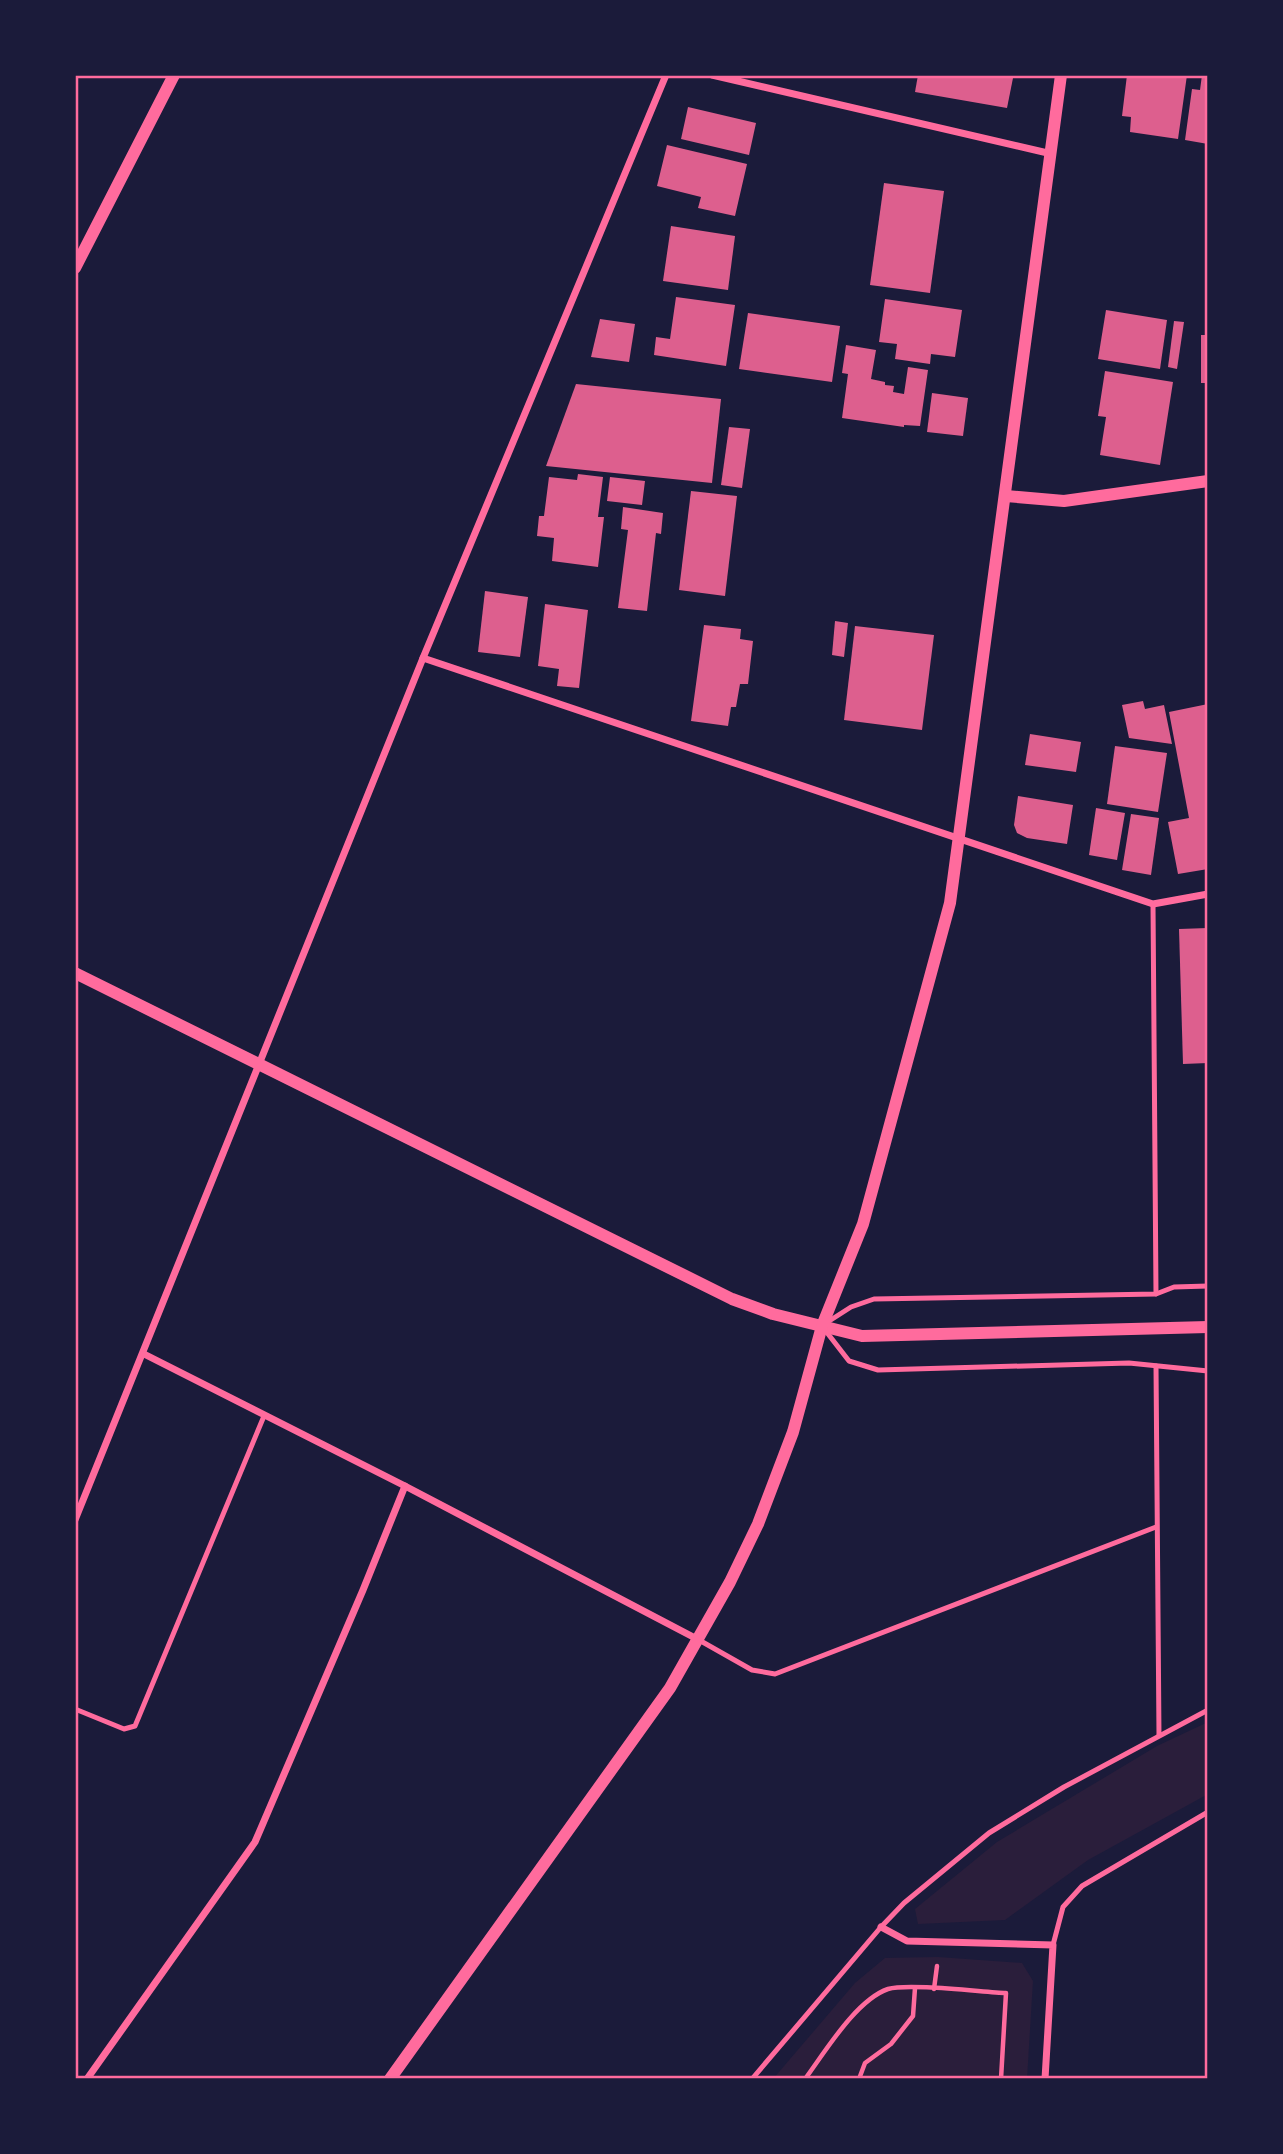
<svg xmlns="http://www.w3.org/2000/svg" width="1283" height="2154" font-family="Raleway,sans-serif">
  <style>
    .green { fill: #2a1e3b }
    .building { fill: #dd5f8e }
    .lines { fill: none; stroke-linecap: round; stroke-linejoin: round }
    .path { stroke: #ff6b9d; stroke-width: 4.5 }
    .service { stroke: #ff6b9d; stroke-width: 5 }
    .minor { stroke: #ff6b9d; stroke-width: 7 }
    .tertiary { stroke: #ff6b9d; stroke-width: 12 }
    .neatline { fill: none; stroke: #ff6b9d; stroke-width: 2.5 }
  </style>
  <rect width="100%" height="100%" fill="#1b1b3a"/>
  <g class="green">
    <polygon points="1208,1722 1208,1794 1088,1860 1005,1920 918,1924 915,1909 997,1842 1157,1746"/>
    <polygon points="938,1957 1022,1963 1033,1981 1027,2079 773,2079 855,1983 885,1958"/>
  </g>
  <g class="building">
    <polygon points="918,75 997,75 1013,78 1007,108 915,92"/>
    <polygon points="1127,75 1187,75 1178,139 1130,132 1131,117 1122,116"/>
    <polygon points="1202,75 1208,75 1208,144 1185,140 1192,89 1200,90"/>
    <polygon points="688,107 756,123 749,155 681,139"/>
    <polygon points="667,145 747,164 735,216 698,208 701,197 657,186"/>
    <polygon points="884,183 944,191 930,293 870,285"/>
    <polygon points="671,226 735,236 728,290 663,281"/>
    <polygon points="676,297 735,305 726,366 654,355 656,337 670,339"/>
    <polygon points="885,299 962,310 955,357 931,354 930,364 895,359 897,344 879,342"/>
    <polygon points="1106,310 1167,320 1160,369 1098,359"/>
    <polygon points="748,313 840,326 832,382 739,369"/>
    <polygon points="600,319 635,324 629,362 591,357"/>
    <polygon points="1174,321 1184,322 1177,369 1168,367"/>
    <rect x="1201" y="335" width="7" height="48"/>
    <polygon points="846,345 876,350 871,379 885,382 885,385 894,386 893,392 904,394 908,367 928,370 920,426 904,425 904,427 842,418 848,374 842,373"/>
    <polygon points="1105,371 1173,382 1160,465 1100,455 1106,417 1098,416"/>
    <polygon points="576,384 721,399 712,483 546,466"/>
    <polygon points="932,393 968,398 963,436 927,432"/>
    <polygon points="729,427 750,429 742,488 721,485"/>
    <polygon points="578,474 603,477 598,517 604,517 598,567 552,561 554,538 537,536 539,516 544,516 549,477 577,480"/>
    <polygon points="610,477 645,481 642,505 607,501"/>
    <polygon points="691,491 737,496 725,596 679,590"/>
    <polygon points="623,507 663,513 661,534 656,533 647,611 618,608 628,530 621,529"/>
    <polygon points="485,591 528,597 520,657 478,652"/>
    <polygon points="545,604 588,610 579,688 557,686 559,669 538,666"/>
    <polygon points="835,621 848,623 844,657 832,655"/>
    <polygon points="704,625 741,629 740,639 753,641 748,684 740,684 736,707 731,707 728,726 691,721"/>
    <polygon points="855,626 934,635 922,730 844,720"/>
    <polygon points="1143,701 1145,709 1164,705 1172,744 1129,738 1122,705"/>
    <polygon points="1208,704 1208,869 1178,874 1168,822 1189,818 1169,712"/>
    <polygon points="1030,734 1081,742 1076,772 1025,765"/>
    <polygon points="1115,746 1167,753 1158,812 1107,804"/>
    <polygon points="1018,796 1073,805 1067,844 1027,838 1017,833 1014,825"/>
    <polygon points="1096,808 1125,813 1117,860 1089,855"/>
    <polygon points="1131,814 1159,818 1151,875 1122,870"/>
    <polygon points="1208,928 1208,1063 1183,1064 1179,929"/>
  </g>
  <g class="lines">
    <g class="path">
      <polyline points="934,1989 937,1966"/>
      <path d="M805 2079C825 2052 856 2000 888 1989 908 1983 982 1992 1006 1993L1001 2079"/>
      <polyline points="859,2079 865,2063 891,2044 913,2016 915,1988"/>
    </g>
    <g class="service">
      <polyline points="1153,904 1156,1294"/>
      <polyline points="826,1323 851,1307 874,1299 1156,1294 1174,1287 1208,1286"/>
      <polyline points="825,1330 849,1361 878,1370 1129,1363 1208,1371"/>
      <polyline points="1156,1366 1159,1735"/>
      <polyline points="699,1640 752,1670 775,1674 1156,1527"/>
      <polyline points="75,1709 124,1729 135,1726 264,1416"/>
      <polyline points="1053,1945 1063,1907 1082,1886 1208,1812"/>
      <polyline points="752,2079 881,1927 904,1903 989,1833 1064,1787 1208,1710"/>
    </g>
    <g class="minor">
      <polyline points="712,75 1052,154"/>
      <polyline points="423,658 1153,904 1208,894"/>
      <polyline points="144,1354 405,1486 699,1640"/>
      <polyline points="75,1520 423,658 666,75"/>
      <polyline points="881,1927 907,1941 1053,1945 1045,2079"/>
      <polyline points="87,2079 255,1842 363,1590 405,1486"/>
    </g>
    <g class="tertiary">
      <polyline points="75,268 174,75"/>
      <polyline points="1006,496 1064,501 1208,481"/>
      <polyline points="75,973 732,1299 773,1314 862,1336 1208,1327"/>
      <polyline points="390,2079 670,1688 730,1582 758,1524 793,1432 822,1326 863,1224 950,903 1061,75"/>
    </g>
  </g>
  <rect width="1283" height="2154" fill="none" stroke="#1b1b3a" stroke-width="154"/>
  <rect x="77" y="77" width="1129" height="2000" class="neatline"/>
</svg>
